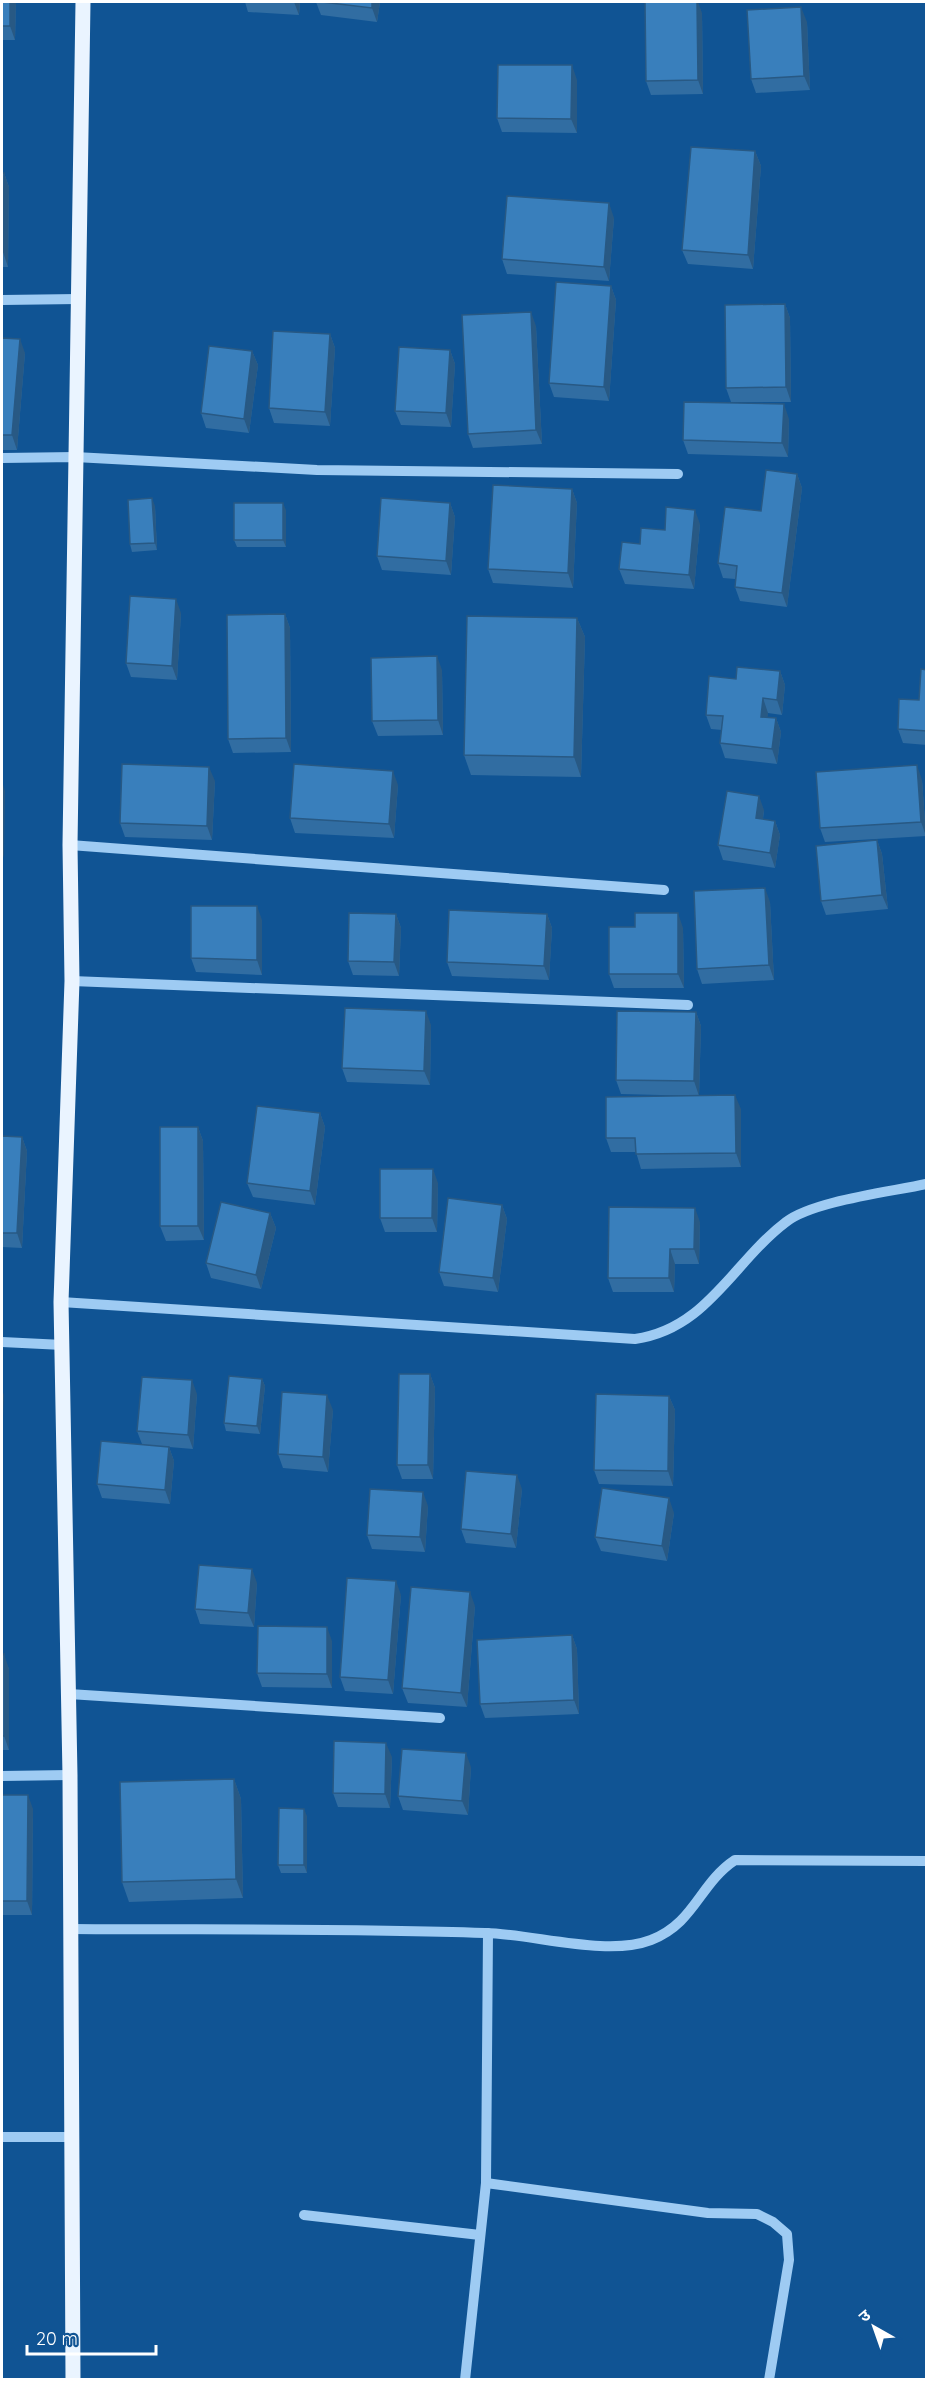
<svg xmlns="http://www.w3.org/2000/svg" width="928" height="2381" font-family="Quicksand,'Noto Sans Devanagari',sans-serif">
  <style>
    .lines { fill: none; stroke-linecap: round; stroke-linejoin: round }
    .minor { stroke: #9ecbf3; stroke-width: 10 }
    .major { stroke: #eaf4ff; stroke-width: 15 }
    .wall { fill: #316da2 }
    .shaded-wall { fill: #285984 }
    .building { fill: #397fbc; stroke: #285984; stroke-width: 1.5 }
  </style>
  <rect width="100%" height="100%" fill="#105494"/>
  <g class="lines">
    <g class="minor">
      <polyline points="2,300 78,299"/>
      <polyline points="2,458 75,457 317,470 678,474"/>
      <polyline points="70,845 664,890"/>
      <polyline points="72,981 688,1005"/>
      <path d="M61 1302 635 1339C707 1329 733 1262 786 1222 813 1201 890 1192 926 1184"/>
      <polyline points="2,1342 63,1345"/>
      <polyline points="69,1694 440,1718"/>
      <polyline points="2,1776 70,1775"/>
      <path d="M72 1929C210 1930 348 1928 485 1933 534 1934 607 1957 651 1940 695 1923 699 1884 735 1860L926 1861"/>
      <polyline points="2,2137 72,2137"/>
      <polyline points="486,2183 708,2213 757,2214 773,2222 787,2234 789,2260 769,2380"/>
      <polyline points="304,2215 480,2235"/>
      <polyline points="465,2380 486,2183 488,1933"/>
    </g>
    <polyline class="major" points="73,2380 70,1775 61,1302 72,981 70,845 83,2"/>
  </g>
  <g class="wall">
    <polygon points="2,2 16,2 15,40 2,40"/>
    <polygon points="245,2 300,2 299,15 248,12"/>
    <polygon points="316,2 380,2 377,22 321,15"/>
    <polygon points="702,13 703,94 651,95 646,81"/>
    <polygon points="807,22 810,90 756,93 751,79"/>
    <polygon points="577,80 577,133 502,132 497,118"/>
    <polygon points="755,151 761,166 753,269 688,264 682,250"/>
    <polygon points="2,173 4,173 9,187 8,267 2,267"/>
    <polygon points="614,218 609,281 507,274 502,259"/>
    <polygon points="611,286 616,300 609,401 554,397 549,383"/>
    <polygon points="785,304 790,318 791,402 731,402 726,388"/>
    <polygon points="536,326 542,444 473,448 468,434"/>
    <polygon points="330,334 335,348 330,426 274,423 269,408"/>
    <polygon points="2,338 25,353 17,450 2,450"/>
    <polygon points="450,350 455,364 451,427 401,425 395,411"/>
    <polygon points="252,351 258,365 249,433 206,428 201,413"/>
    <polygon points="789,419 788,457 688,454 683,440"/>
    <polygon points="797,474 802,488 787,607 740,601 735,587 735,579 723,578 718,563 761,511"/>
    <polygon points="572,489 577,503 573,588 493,583 488,569"/>
    <polygon points="450,503 455,517 451,575 382,570 377,556"/>
    <polygon points="155,506 157,550 132,552 130,544"/>
    <polygon points="286,510 286,547 237,547 234,540"/>
    <polygon points="700,524 694,589 625,584 619,569 640,544 665,530"/>
    <polygon points="181,613 177,680 131,677 126,663"/>
    <polygon points="285,614 290,628 291,752 233,753 228,739"/>
    <polygon points="577,618 585,637 581,777 471,775 464,755"/>
    <polygon points="442,670 443,735 378,736 372,721"/>
    <polygon points="927,670 927,745 903,743 898,729 919,700"/>
    <polygon points="780,671 785,685 782,715 768,713 767,717 776,718 781,732 777,764 725,758 720,743 722,730 711,729 706,715 736,679"/>
    <polygon points="922,780 926,836 825,842 820,828"/>
    <polygon points="215,781 212,840 125,837 120,823"/>
    <polygon points="398,785 394,838 295,833 290,818"/>
    <polygon points="764,810 763,819 775,821 780,835 775,868 723,860 718,845"/>
    <polygon points="877,840 882,854 888,909 826,915 821,901"/>
    <polygon points="770,902 774,980 702,984 697,969"/>
    <polygon points="396,914 401,928 399,976 353,975 348,961"/>
    <polygon points="547,914 552,928 549,980 452,976 447,962"/>
    <polygon points="262,920 262,975 196,972 191,958"/>
    <polygon points="683,928 684,988 614,988 609,974"/>
    <polygon points="696,1012 701,1026 699,1096 621,1094 616,1080"/>
    <polygon points="431,1025 430,1085 347,1082 342,1068"/>
    <polygon points="741,1109 741,1167 641,1169 636,1152 611,1152 606,1138"/>
    <polygon points="320,1113 325,1127 315,1205 253,1197 247,1183"/>
    <polygon points="198,1127 203,1141 204,1240 166,1241 160,1226"/>
    <polygon points="2,1136 22,1137 27,1151 22,1248 2,1247"/>
    <polygon points="438,1183 437,1232 385,1232 380,1218"/>
    <polygon points="502,1205 507,1219 498,1292 444,1286 439,1272"/>
    <polygon points="270,1213 276,1228 261,1289 211,1278 206,1263"/>
    <polygon points="700,1222 699,1264 675,1264 674,1292 613,1292 608,1278"/>
    <polygon points="430,1374 435,1388 433,1479 402,1479 397,1465"/>
    <polygon points="262,1379 265,1386 260,1434 226,1431 224,1423"/>
    <polygon points="197,1394 193,1449 169,1447 174,1461 170,1504 102,1498 97,1484 142,1444 137,1431"/>
    <polygon points="669,1396 675,1410 673,1486 599,1484 594,1470"/>
    <polygon points="333,1410 328,1472 283,1468 278,1454"/>
    <polygon points="522,1489 516,1548 466,1543 461,1529"/>
    <polygon points="428,1506 425,1552 372,1549 367,1535"/>
    <polygon points="674,1513 667,1561 601,1551 595,1537"/>
    <polygon points="257,1583 254,1627 200,1624 195,1609"/>
    <polygon points="401,1595 393,1694 345,1691 340,1677"/>
    <polygon points="475,1606 467,1707 408,1703 402,1688"/>
    <polygon points="572,1635 577,1649 579,1714 485,1718 480,1704"/>
    <polygon points="332,1641 332,1688 262,1687 257,1673"/>
    <polygon points="2,1655 9,1669 9,1750 2,1750"/>
    <polygon points="392,1757 390,1808 338,1807 333,1793"/>
    <polygon points="471,1767 468,1815 403,1810 398,1796"/>
    <polygon points="234,1779 241,1799 243,1898 129,1902 122,1882"/>
    <polygon points="2,1795 33,1809 32,1915 2,1915"/>
    <polygon points="307,1816 307,1873 281,1873 278,1865"/>
  </g>
  <g class="shaded-wall">
    <polygon points="10,2 16,2 15,40 10,26"/>
    <polygon points="294,2 300,2 299,15"/>
    <polygon points="372,2 380,2 377,22 372,8"/>
    <polygon points="697,2 698,2 702,13 703,94 698,80"/>
    <polygon points="801,7 807,22 810,90 804,76"/>
    <polygon points="572,65 577,80 577,133 571,119"/>
    <polygon points="755,151 761,166 753,269 748,255"/>
    <polygon points="4,173 9,187 8,267 3,252"/>
    <polygon points="609,203 614,218 609,281 604,267"/>
    <polygon points="611,286 616,300 609,401 604,387"/>
    <polygon points="785,304 790,318 791,402 786,387"/>
    <polygon points="531,312 536,326 542,444 536,430"/>
    <polygon points="330,334 335,348 330,426 325,412"/>
    <polygon points="20,339 25,353 17,450 12,435"/>
    <polygon points="450,350 455,364 451,427 446,413"/>
    <polygon points="252,351 258,365 249,433 244,419"/>
    <polygon points="784,404 789,419 788,457 782,443"/>
    <polygon points="797,474 802,488 787,607 782,593"/>
    <polygon points="572,489 577,503 573,588 568,573"/>
    <polygon points="152,498 155,506 157,550 155,543"/>
    <polygon points="283,503 286,510 286,547 283,540"/>
    <polygon points="450,503 455,517 451,575 446,561"/>
    <polygon points="695,510 700,524 694,589 689,575"/>
    <polygon points="176,599 181,613 177,680 172,666"/>
    <polygon points="285,614 290,628 291,752 286,738"/>
    <polygon points="577,618 585,637 581,777 574,757"/>
    <polygon points="437,656 442,670 443,735 438,720"/>
    <polygon points="780,671 785,685 782,715 777,700"/>
    <polygon points="763,698 768,713 766,731 761,717"/>
    <polygon points="776,718 781,732 777,764 772,749"/>
    <polygon points="917,765 922,780 926,836 921,822"/>
    <polygon points="209,767 215,781 212,840 207,826"/>
    <polygon points="393,771 398,785 394,838 389,824"/>
    <polygon points="2,781 5,791 4,858 2,852"/>
    <polygon points="759,796 764,810 761,832 756,818"/>
    <polygon points="775,821 780,835 775,868 770,853"/>
    <polygon points="877,840 882,854 888,909 882,895"/>
    <polygon points="765,888 770,902 774,980 769,965"/>
    <polygon points="257,906 262,920 262,975 257,960"/>
    <polygon points="678,913 683,928 684,988 678,974"/>
    <polygon points="396,914 401,928 399,976 394,962"/>
    <polygon points="547,914 552,928 549,980 544,966"/>
    <polygon points="426,1011 431,1025 430,1085 424,1071"/>
    <polygon points="696,1012 701,1026 699,1096 694,1081"/>
    <polygon points="735,1095 741,1109 741,1167 736,1153"/>
    <polygon points="320,1113 325,1127 315,1205 310,1191"/>
    <polygon points="198,1127 203,1141 204,1240 198,1226"/>
    <polygon points="22,1137 27,1151 22,1248 17,1233"/>
    <polygon points="433,1169 438,1183 437,1232 432,1218"/>
    <polygon points="502,1205 507,1219 498,1292 493,1278"/>
    <polygon points="695,1208 700,1222 699,1264 694,1249"/>
    <polygon points="270,1213 276,1228 261,1289 256,1275"/>
    <polygon points="670,1249 675,1264 674,1292 669,1278"/>
    <polygon points="430,1374 435,1388 433,1479 428,1465"/>
    <polygon points="262,1379 265,1386 260,1434 257,1426"/>
    <polygon points="192,1380 197,1394 193,1449 188,1435"/>
    <polygon points="2,1390 4,1395 3,1417 2,1414"/>
    <polygon points="327,1395 333,1410 328,1472 323,1457"/>
    <polygon points="669,1396 675,1410 673,1486 668,1471"/>
    <polygon points="169,1447 174,1461 170,1504 165,1490"/>
    <polygon points="517,1475 522,1489 516,1548 511,1534"/>
    <polygon points="423,1492 428,1506 425,1552 420,1537"/>
    <polygon points="669,1498 674,1513 667,1561 662,1546"/>
    <polygon points="252,1569 257,1583 254,1627 248,1613"/>
    <polygon points="396,1581 401,1595 393,1694 388,1680"/>
    <polygon points="470,1592 475,1606 467,1707 461,1693"/>
    <polygon points="327,1627 332,1641 332,1688 327,1674"/>
    <polygon points="572,1635 577,1649 579,1714 574,1700"/>
    <polygon points="4,1654 9,1669 9,1750 4,1736"/>
    <polygon points="386,1743 392,1757 390,1808 385,1794"/>
    <polygon points="466,1753 471,1767 468,1815 462,1801"/>
    <polygon points="234,1779 241,1799 243,1898 236,1879"/>
    <polygon points="28,1795 33,1809 32,1915 27,1901"/>
    <polygon points="304,1809 307,1816 307,1873 304,1865"/>
  </g>
  <g class="building">
    <rect x="2" y="2" width="8" height="24"/>
    <polygon points="322,2 372,2 372,8"/>
    <polygon points="645,2 697,2 698,80 646,81"/>
    <polygon points="801,7 804,76 751,79 747,10"/>
    <polygon points="498,65 572,65 571,119 497,118"/>
    <polygon points="691,147 755,151 748,255 682,250"/>
    <polygon points="2,173 4,173 3,252 2,252"/>
    <polygon points="507,196 609,203 604,267 502,259"/>
    <polygon points="556,282 611,286 604,387 549,383"/>
    <polygon points="785,304 786,387 726,388 725,305"/>
    <polygon points="531,312 536,430 468,434 462,315"/>
    <polygon points="273,331 330,334 325,412 269,408"/>
    <polygon points="2,338 20,339 12,435 2,435"/>
    <polygon points="209,346 252,351 244,419 201,413"/>
    <polygon points="399,347 450,350 446,413 395,411"/>
    <polygon points="684,402 784,404 782,443 683,440"/>
    <polygon points="766,470 797,474 782,593 735,587 737,566 718,563 725,507 761,511"/>
    <polygon points="493,485 572,489 568,573 488,569"/>
    <polygon points="152,498 155,543 130,544 128,500"/>
    <polygon points="381,498 450,503 446,561 377,556"/>
    <rect x="234" y="503" width="49" height="37"/>
    <polygon points="666,507 695,510 689,575 619,569 622,542 640,544 641,528 665,530"/>
    <polygon points="130,596 176,599 172,666 126,663"/>
    <polygon points="285,614 286,738 228,739 227,615"/>
    <polygon points="467,616 577,618 574,757 464,755"/>
    <polygon points="437,656 438,720 372,721 371,658"/>
    <polygon points="737,667 780,671 777,700 763,698 761,717 776,718 772,749 720,743 723,716 706,715 709,676 736,679"/>
    <polygon points="921,669 927,670 927,731 898,729 899,699 919,700"/>
    <polygon points="122,764 209,767 207,826 120,823"/>
    <polygon points="294,764 393,771 389,824 290,818"/>
    <polygon points="917,765 921,822 820,828 816,772"/>
    <polygon points="727,791 759,796 756,818 775,821 770,853 718,845"/>
    <polygon points="877,840 882,895 821,901 816,846"/>
    <polygon points="765,888 769,965 697,969 694,891"/>
    <polygon points="191,906 257,906 257,960 191,958"/>
    <polygon points="449,910 547,914 544,966 447,962"/>
    <polygon points="349,913 396,914 394,962 348,961"/>
    <polygon points="635,913 678,913 678,974 609,974 609,927 635,927"/>
    <polygon points="345,1008 426,1011 424,1071 342,1068"/>
    <polygon points="617,1011 696,1012 694,1081 616,1080"/>
    <polygon points="735,1095 736,1153 636,1154 635,1138 606,1138 606,1097"/>
    <polygon points="257,1106 320,1113 310,1191 247,1183"/>
    <rect x="160" y="1127" width="38" height="99"/>
    <polygon points="2,1136 22,1137 17,1233 2,1233"/>
    <polygon points="380,1169 433,1169 432,1218 380,1218"/>
    <polygon points="448,1198 502,1205 493,1278 439,1272"/>
    <polygon points="221,1202 270,1213 256,1275 206,1263"/>
    <polygon points="609,1207 695,1208 694,1249 670,1249 669,1278 608,1278"/>
    <polygon points="399,1374 430,1374 428,1465 397,1465"/>
    <polygon points="229,1376 262,1379 257,1426 224,1423"/>
    <polygon points="142,1377 192,1380 188,1435 137,1431"/>
    <polygon points="282,1392 327,1395 323,1457 278,1454"/>
    <polygon points="596,1394 669,1396 668,1471 594,1470"/>
    <polygon points="101,1441 169,1447 165,1490 97,1484"/>
    <polygon points="466,1471 517,1475 511,1534 461,1529"/>
    <polygon points="602,1488 669,1498 662,1546 595,1537"/>
    <polygon points="370,1489 423,1492 420,1537 367,1535"/>
    <polygon points="199,1565 252,1569 248,1613 195,1609"/>
    <polygon points="347,1578 396,1581 388,1680 340,1677"/>
    <polygon points="411,1587 470,1592 461,1693 402,1688"/>
    <polygon points="258,1626 327,1627 327,1674 257,1673"/>
    <polygon points="572,1635 574,1700 480,1704 477,1640"/>
    <polygon points="4,1654 4,1736 2,1736 2,1655"/>
    <polygon points="334,1741 386,1743 385,1794 333,1793"/>
    <polygon points="402,1749 466,1753 462,1801 398,1796"/>
    <polygon points="234,1779 236,1879 122,1882 120,1782"/>
    <polygon points="2,1795 28,1795 27,1901 2,1901"/>
    <polygon points="279,1808 304,1809 304,1865 278,1865"/>
  </g>
  <rect width="928" height="2381" fill="none" stroke="#ffffff" stroke-width="6"/>
  <g transform="translate(874 2327) rotate(320)" stroke="#105494" stroke-width="4.5" paint-order="stroke">
  <path d="M0-4.5L10 22L0 15L-10 22Z" fill="#ffffff"/>
  <text y="-9" font-size="16" font-weight="bold" text-anchor="middle" fill="#ffffff">उ</text>
  </g>
  <path d="M27 2345v9h129v-9" fill="none" stroke="#ffffff" stroke-width="3"/>
  <text x="36" y="2345" font-size="18" fill="#ffffff" stroke="#105494" stroke-width="4.5" paint-order="stroke">20 m</text>
</svg>
